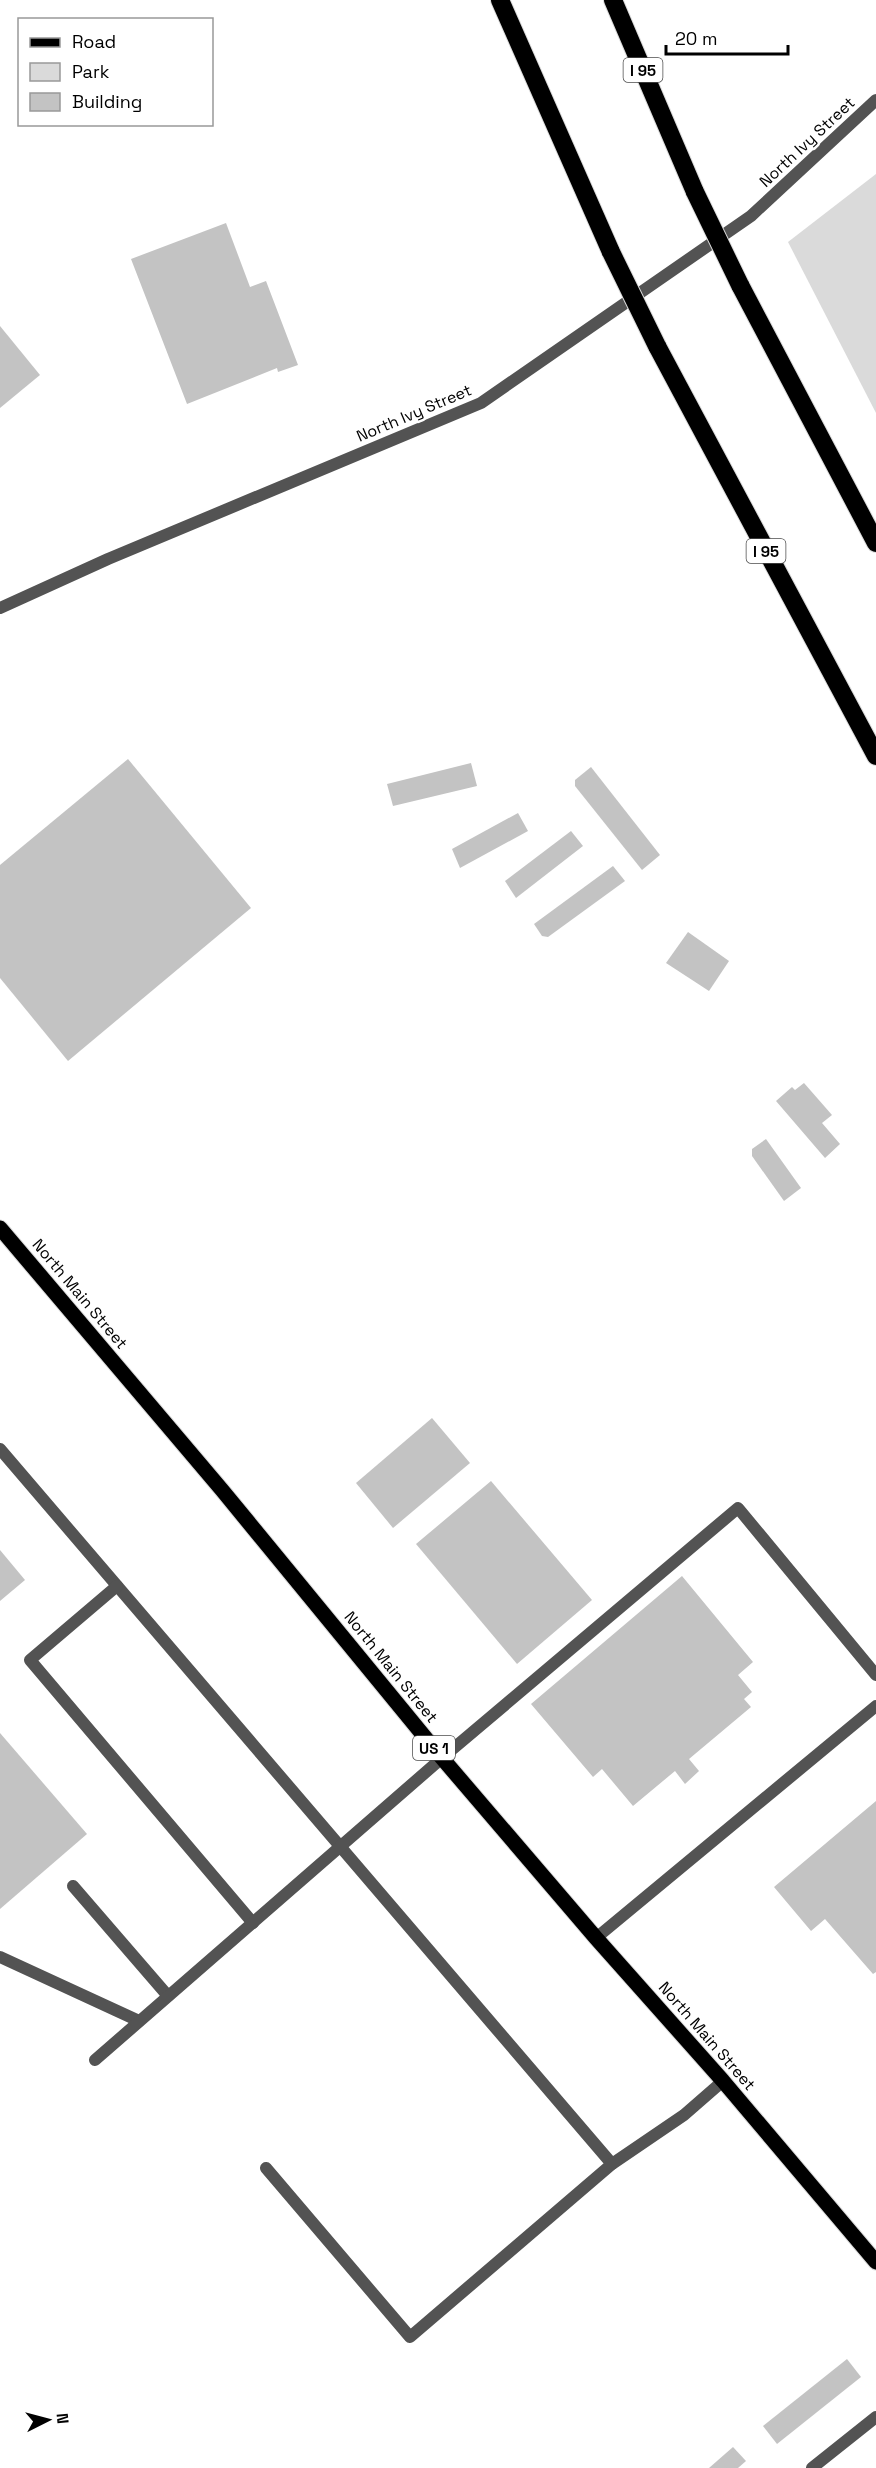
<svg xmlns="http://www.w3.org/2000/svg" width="876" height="2468" font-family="'Space Grotesk',sans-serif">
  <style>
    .green { fill: #dadada }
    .building { fill: #c3c3c3 }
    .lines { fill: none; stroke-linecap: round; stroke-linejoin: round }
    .primary-casing { stroke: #dbdbdb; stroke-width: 17 }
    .highway-casing { stroke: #dbdbdb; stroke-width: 20 }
    .lane { stroke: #535353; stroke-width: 12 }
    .street { stroke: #535353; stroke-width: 12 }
    .primary { stroke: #000; stroke-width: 15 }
    .highway { stroke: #000; stroke-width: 18 }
    .highway-bridge-casing { stroke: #dbdbdb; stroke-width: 20; stroke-linecap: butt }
    .highway-bridge { stroke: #000; stroke-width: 18 }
    .labels { text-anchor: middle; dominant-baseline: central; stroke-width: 5; stroke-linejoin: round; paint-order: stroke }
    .shield { fill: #fff; stroke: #4c4c4c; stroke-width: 1.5 }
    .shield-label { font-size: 15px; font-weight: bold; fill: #000 }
    .street-label { font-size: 16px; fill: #000; stroke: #fff }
  </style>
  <rect width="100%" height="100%" fill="#fff"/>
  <polygon class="green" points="876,174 876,413 788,242"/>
  <g class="building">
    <polygon points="226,223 250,287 266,281 298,365 278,372 277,368 187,404 131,259"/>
    <polygon points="0,326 40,375 0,408"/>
    <polygon points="128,759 251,908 68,1061 0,978 0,865"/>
    <polygon points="471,763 477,786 393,806 387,784"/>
    <polygon points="591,767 660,855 642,870 575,786 575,780"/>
    <polygon points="518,813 528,831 460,868 452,849"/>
    <polygon points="571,831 583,846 516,898 505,881"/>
    <polygon points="613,866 625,881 548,937 542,936 534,924"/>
    <polygon points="688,932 729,961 709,991 666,963"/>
    <polygon points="804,1083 832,1115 822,1123 840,1144 825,1158 776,1101 792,1087 795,1090"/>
    <polygon points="766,1139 801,1188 784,1201 752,1156 752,1149"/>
    <polygon points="432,1418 470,1463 393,1528 356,1483"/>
    <polygon points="491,1481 592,1600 517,1664 416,1544"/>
    <polygon points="0,1550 25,1580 0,1601"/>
    <polygon points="682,1576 753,1662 738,1675 752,1692 744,1699 751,1707 689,1759 699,1771 685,1784 675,1771 633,1806 602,1769 593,1777 531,1704"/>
    <polygon points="0,1733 87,1834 0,1909"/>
    <polygon points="876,1801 876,1972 873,1974 825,1919 811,1931 774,1887"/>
    <polygon points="847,2359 861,2377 777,2444 763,2426"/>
    <polygon points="733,2447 746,2461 738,2468 709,2468"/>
  </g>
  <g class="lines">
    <defs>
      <polyline id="primary" points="0,1228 222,1490 442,1758 596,1938 723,2081 876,2262"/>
      <g id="highway">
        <polyline points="500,0 611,252"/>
        <polyline points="613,0 695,192"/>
        <polyline points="740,285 876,543"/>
        <polyline points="657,346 876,756"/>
      </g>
    </defs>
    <use href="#primary" class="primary-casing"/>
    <use href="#highway" class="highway-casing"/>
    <g class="lane">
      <polyline points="0,1449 612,2164"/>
      <polyline points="117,1586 30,1660 253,1923"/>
      <polyline points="73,1886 168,1996"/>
      <polyline points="596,1938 876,1706"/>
      <polyline points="0,1957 139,2021"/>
      <polyline points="95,2060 442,1758 738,1508 876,1675"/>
      <polyline points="266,2168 410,2337 612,2164 684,2115 723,2081"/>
      <polyline points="812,2468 876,2417"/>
    </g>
    <polyline class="street" points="0,608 108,559 481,403 751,216 876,100"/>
    <use href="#primary" class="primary"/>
    <use href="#highway" class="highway"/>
    <defs>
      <g id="highway-bridge">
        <polyline points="695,192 740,285"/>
        <polyline points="611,252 657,346"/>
      </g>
    </defs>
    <use href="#highway-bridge" class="highway-bridge-casing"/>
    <use href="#highway-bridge" class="highway-bridge"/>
  </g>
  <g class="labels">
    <g class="shield">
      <rect x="623.5" y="58" width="39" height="24" rx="4.5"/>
      <rect x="746.5" y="539" width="39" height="24" rx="4.5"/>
      <rect x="413" y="1736" width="42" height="24" rx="4.5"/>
    </g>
    <g class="shield-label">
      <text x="643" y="70">I 95</text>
      <text x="766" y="551">I 95</text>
      <text x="434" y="1748">US 1</text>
    </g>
    <g class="street-label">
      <text transform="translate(807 142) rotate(-43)">North Ivy Street</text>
      <text transform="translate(414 413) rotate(-23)">North Ivy Street</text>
      <text transform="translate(80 1294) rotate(50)">North Main Street</text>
      <text transform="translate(391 1667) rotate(51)">North Main Street</text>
      <text transform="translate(707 2036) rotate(49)">North Main Street</text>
    </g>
  </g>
  <rect x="18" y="18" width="195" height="108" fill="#ffffff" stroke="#999999" stroke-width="1.5"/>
  <rect x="30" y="38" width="30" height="9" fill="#000000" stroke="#999999" stroke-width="1.5"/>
  <text x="72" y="48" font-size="18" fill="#000000">Road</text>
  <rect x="30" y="63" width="30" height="18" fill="#dadada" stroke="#999999" stroke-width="1.5"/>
  <text x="72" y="78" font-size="18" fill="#000000">Park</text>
  <rect x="30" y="93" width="30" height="18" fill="#c3c3c3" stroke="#999999" stroke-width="1.5"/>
  <text x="72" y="108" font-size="18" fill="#000000">Building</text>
  <g transform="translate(48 2420) rotate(84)" stroke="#ffffff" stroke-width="4.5" paint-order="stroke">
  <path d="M0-4.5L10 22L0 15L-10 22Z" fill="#000000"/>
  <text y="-9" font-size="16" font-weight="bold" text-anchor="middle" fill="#000000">N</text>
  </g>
  <path d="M666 45v9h122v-9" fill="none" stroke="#000000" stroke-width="3"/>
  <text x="675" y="45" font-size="18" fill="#000000" stroke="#ffffff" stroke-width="4.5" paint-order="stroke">20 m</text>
</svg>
